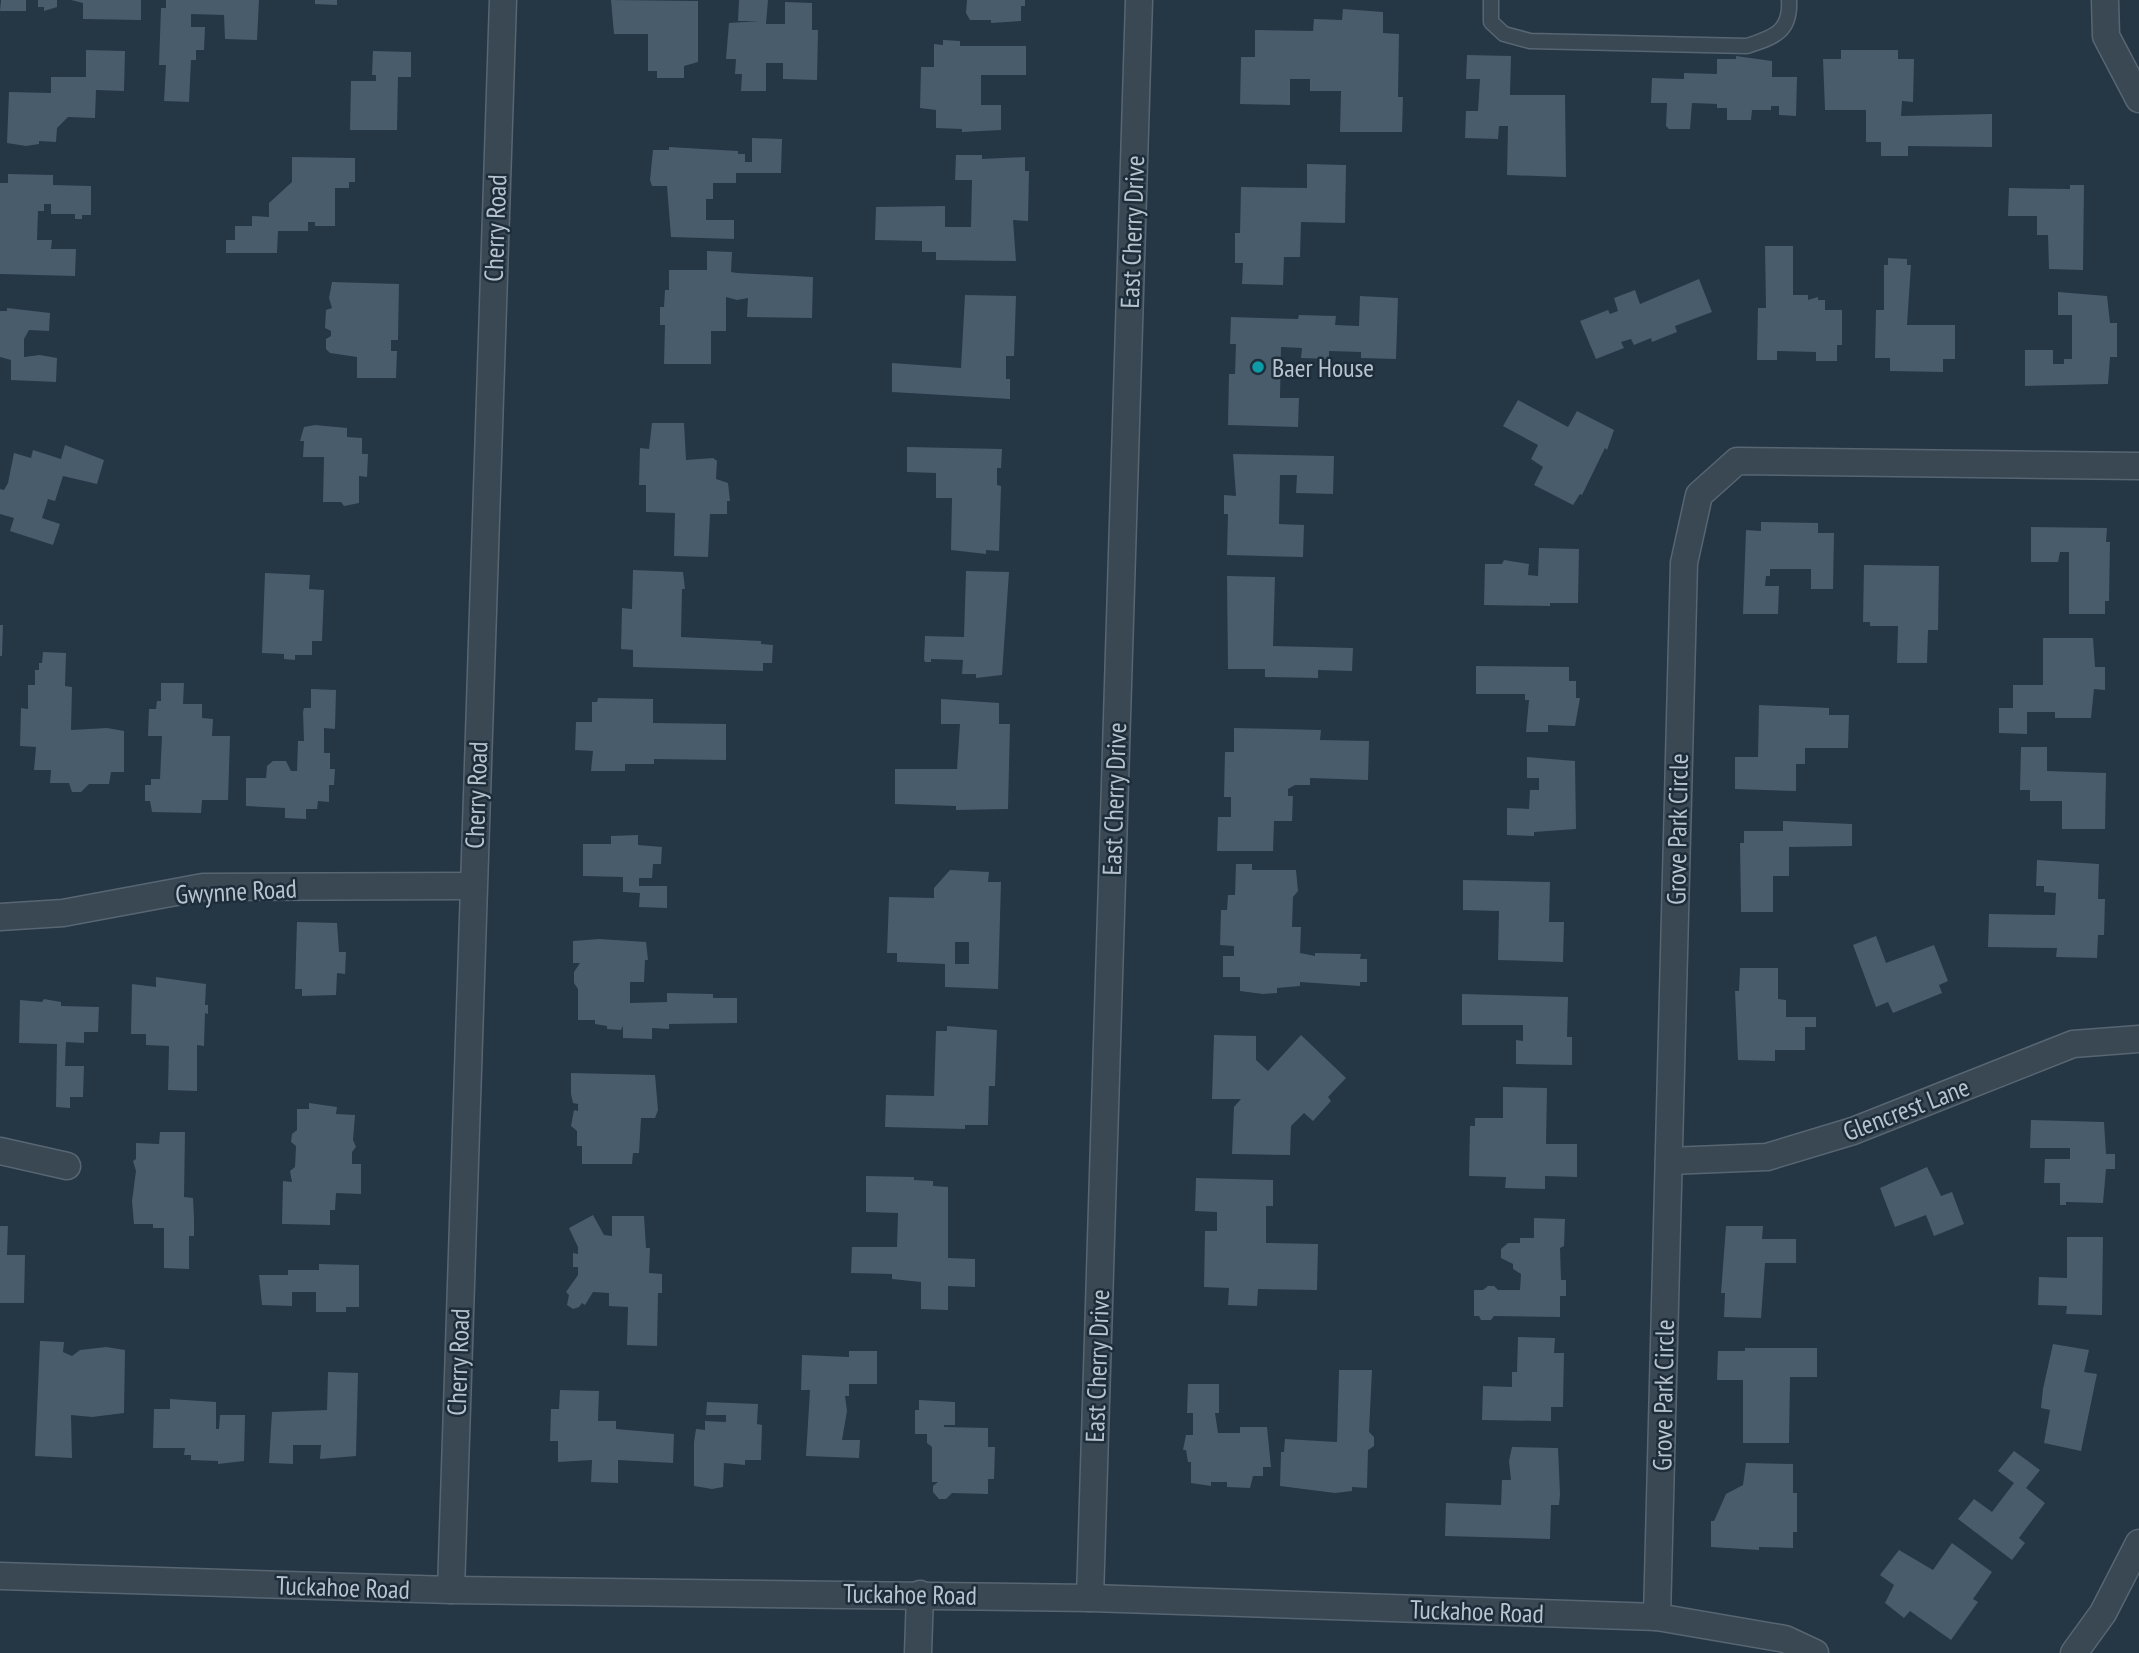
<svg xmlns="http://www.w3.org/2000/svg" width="2139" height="1653" font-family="'PT Sans Narrow',sans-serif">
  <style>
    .building { fill: #495c6c; fill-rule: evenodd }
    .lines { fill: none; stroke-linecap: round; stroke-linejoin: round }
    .service-casing { stroke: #586672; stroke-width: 17 }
    .minor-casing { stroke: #586672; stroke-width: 29 }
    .service { stroke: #3a4854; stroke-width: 14 }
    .minor { stroke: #3a4854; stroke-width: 26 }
    .culture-dot { fill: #0f9aa8; stroke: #1e2d3a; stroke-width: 2.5 }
    .labels { text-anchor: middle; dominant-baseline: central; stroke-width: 5; stroke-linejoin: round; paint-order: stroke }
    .street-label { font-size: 26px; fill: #b7c3ce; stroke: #1e2d3a }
    .poi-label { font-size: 26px; fill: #b7c3ce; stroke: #1e2d3a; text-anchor: start }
  </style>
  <rect width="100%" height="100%" fill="#253645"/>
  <g class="building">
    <polygon points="1,0 26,0 26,11 0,11"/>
    <polygon points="38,0 57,0 57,7 44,11 44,7 38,7"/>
    <polygon points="71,0 141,0 141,20 83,19 83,3"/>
    <polygon points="166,0 259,0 257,40 225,39 224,15 191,14 191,27 205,27 204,50 196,50 196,60 191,60 189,102 164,101 166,65 159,65 161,8 166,8"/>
    <polygon points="315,0 337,0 337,5 315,4"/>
    <polygon points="611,0 698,1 698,62 684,66 684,78 657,78 657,71 648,71 648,34 614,34"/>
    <polygon points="739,0 768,0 766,24 785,24 785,2 812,3 812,30 818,30 817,80 783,79 783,63 766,63 766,91 741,91 742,74 735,74 736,59 726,59 729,23 759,21 738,21"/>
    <polygon points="967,0 1025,0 1025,6 1021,6 1021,21 991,23 991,20 970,20 966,13"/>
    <polygon points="1343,9 1383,12 1383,33 1399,34 1398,97 1403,97 1402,132 1340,132 1341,91 1310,91 1310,79 1290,79 1290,105 1240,104 1241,57 1255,57 1255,30 1313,31 1314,19 1342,20"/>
    <polygon points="943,40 960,41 960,46 1026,46 1026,75 981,75 981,105 1001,105 1001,130 962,132 962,129 936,128 936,110 920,108 921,67 934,67 934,44 943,45"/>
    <polygon points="86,50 125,51 124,91 96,90 95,118 68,117 57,128 56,142 39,141 39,144 26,146 7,143 9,92 51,93 51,77 86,77"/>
    <polygon points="1841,50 1898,50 1898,59 1914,59 1913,102 1902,101 1901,116 1992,114 1992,147 1908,146 1908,156 1881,156 1881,142 1866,142 1866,110 1825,110 1823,59 1841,59"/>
    <polygon points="373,51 411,52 411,77 398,77 397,130 350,130 351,81 376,81 376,75 372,75"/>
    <polygon points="1467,55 1511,56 1510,95 1565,95 1566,177 1507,175 1508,126 1499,126 1498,139 1465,138 1466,111 1478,111 1480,79 1466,79"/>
    <polygon points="1736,56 1772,61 1772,77 1797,77 1796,116 1779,115 1779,106 1771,106 1771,110 1752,110 1751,120 1727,120 1727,108 1717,108 1717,104 1692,103 1690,129 1669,129 1666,126 1667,103 1651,103 1652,78 1684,79 1684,73 1717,74 1717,59 1736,59"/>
    <polygon points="752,138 782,139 781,173 736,173 736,183 713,183 713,199 706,199 706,220 734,220 734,239 671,237 667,186 652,186 650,180 653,150 669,150 669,147 738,151 738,154 745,154 745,162 752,162"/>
    <polygon points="956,155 982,155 982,159 1025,157 1025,171 1029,171 1028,221 1013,220 1016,261 936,260 936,252 922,252 922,241 875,240 876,207 945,206 945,227 971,227 972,180 955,180"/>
    <polygon points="292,157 355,158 355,182 349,182 349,188 335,188 335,226 315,226 315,222 308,222 308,231 278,231 277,253 226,253 226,240 235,240 235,226 252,226 252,216 269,217 269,203 292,182"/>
    <polygon points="1307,164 1346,165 1345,223 1301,222 1300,257 1284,257 1283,285 1242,284 1243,263 1235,263 1235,233 1240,233 1241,187 1307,188"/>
    <polygon points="8,174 53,175 53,185 91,186 91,215 82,215 82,219 75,219 75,214 51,214 51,204 44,204 44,211 38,211 37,240 52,240 51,249 76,249 75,276 0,274 0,183 8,183"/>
    <polygon points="2070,185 2084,185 2083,270 2049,269 2048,235 2037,235 2037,216 2008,216 2009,188 2070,189"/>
    <polygon points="1765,246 1793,246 1793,295 1808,295 1808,300 1818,297 1818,300 1825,300 1825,310 1842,310 1842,345 1837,345 1837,361 1816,361 1816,352 1777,351 1777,360 1757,360 1758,308 1766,308"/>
    <polygon points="707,251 732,252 731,272 737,273 813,277 812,318 747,317 748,298 737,300 726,297 726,331 711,331 711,364 664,364 665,325 660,325 660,307 664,307 665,290 669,290 669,270 707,270"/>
    <polygon points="1888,258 1907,259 1907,265 1911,265 1907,325 1955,325 1955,359 1943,359 1943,372 1890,371 1890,358 1875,358 1876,310 1884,310 1884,265 1888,265"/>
    <polygon points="1699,279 1712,312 1675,326 1677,332 1652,342 1651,338 1634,345 1631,339 1621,342 1624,348 1596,359 1580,321 1608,310 1610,314 1618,311 1614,298 1635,290 1640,304"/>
    <polygon points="332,282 399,284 398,340 391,340 391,351 397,351 396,378 357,378 357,357 330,353 326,349 326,339 331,336 331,331 325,328 326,310 332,308 329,298"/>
    <polygon points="2058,292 2107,296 2110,323 2117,323 2117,357 2110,357 2108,384 2025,386 2025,350 2053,350 2053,364 2064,364 2064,359 2072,359 2072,315 2058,315"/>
    <polygon points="965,295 1016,296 1014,356 1006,356 1006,379 1010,379 1010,399 892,392 892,363 961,368"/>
    <polygon points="1360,296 1398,298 1396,359 1361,358 1361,352 1329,351 1329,359 1301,358 1302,348 1281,347 1280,398 1299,398 1298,427 1228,425 1229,374 1235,374 1236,344 1230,344 1231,317 1298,319 1299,315 1336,316 1335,325 1359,326"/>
    <polygon points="7,308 50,313 49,331 29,330 24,339 24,357 40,355 57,358 56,382 11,380 11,360 0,357 0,311 7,311"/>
    <polygon points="1518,400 1568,427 1577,411 1614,430 1607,450 1605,448 1582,495 1580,494 1573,505 1534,485 1543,467 1531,459 1538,445 1503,426"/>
    <polygon points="652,423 684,423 686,460 713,458 717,461 716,479 728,483 730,501 727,501 727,514 710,514 708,557 674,556 675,513 646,512 646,485 639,485 640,448 649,449"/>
    <polygon points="315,425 347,428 347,437 362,438 362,454 368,454 367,477 359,476 359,503 344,506 341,502 323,502 324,457 303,457 304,441 300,441 304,427"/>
    <polygon points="65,445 104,460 97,484 63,476 55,501 48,499 42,518 60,524 53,545 10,531 14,518 0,514 0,489 4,490 8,483 14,453 31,458 33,450 61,459"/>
    <polygon points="907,447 1002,449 1001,468 997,468 997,485 1001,486 999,551 986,550 986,554 951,550 952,498 936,498 936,473 907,472"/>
    <polygon points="1233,454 1334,456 1333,494 1296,493 1297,475 1280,475 1279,524 1304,525 1303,557 1227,555 1228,514 1224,514 1224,495 1236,496"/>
    <polygon points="1761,522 1818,523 1818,533 1834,533 1833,589 1811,589 1811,569 1770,569 1770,576 1766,576 1765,586 1779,586 1778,614 1743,614 1746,530 1761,531"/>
    <polygon points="2031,527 2107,528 2106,542 2110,542 2109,601 2105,601 2105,614 2069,614 2069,552 2060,552 2058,562 2031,562"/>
    <polygon points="1539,548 1579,549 1578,603 1550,603 1550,606 1484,605 1485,564 1502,564 1504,560 1529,564 1528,575 1538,576"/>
    <polygon points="1864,565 1939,566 1938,630 1928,630 1927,663 1897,663 1898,626 1870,626 1870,622 1863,622"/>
    <polygon points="633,570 683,572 685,589 682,589 681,637 761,641 761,644 773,645 772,663 763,663 763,671 633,667 633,650 621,649 622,608 632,609"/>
    <polygon points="966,571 1009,572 1002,675 976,678 976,674 962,674 963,660 931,659 931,662 925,662 924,659 925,636 964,637"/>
    <polygon points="265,573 310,575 309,589 324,590 322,641 312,641 312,655 295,655 295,660 284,659 284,654 262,653"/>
    <polygon points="1227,576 1275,577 1273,646 1353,648 1352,671 1318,670 1318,678 1265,677 1265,669 1228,669"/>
    <polygon points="0,625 3,625 2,656 0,656"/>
    <polygon points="2043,638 2093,638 2095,667 2105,667 2105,690 2094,689 2091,718 2055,718 2055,712 2027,712 2027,734 1999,733 1999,708 2013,708 2013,685 2043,685"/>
    <polygon points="43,652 66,653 65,686 72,687 71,730 107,728 124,731 124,772 111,772 109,784 89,784 81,792 72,792 69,783 50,783 51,770 34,770 36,747 20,746 21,708 28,709 28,685 35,685 35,670 39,670 39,663 42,663"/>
    <polygon points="1476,666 1569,667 1569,681 1576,681 1576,698 1580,698 1575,726 1548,725 1548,732 1526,732 1529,700 1525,700 1525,694 1476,694"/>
    <polygon points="161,683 184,683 183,704 202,704 202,718 213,719 212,736 230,736 228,800 202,800 201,813 152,812 150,801 145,801 145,785 151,785 151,779 160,779 162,736 148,736 149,709 156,709 157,701 161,701"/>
    <polygon points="311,689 336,690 335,729 324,728 324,753 330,753 330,769 335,769 334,785 329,785 329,802 318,801 317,809 306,809 306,819 285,818 285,808 246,806 246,778 266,778 267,766 273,761 286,761 291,771 297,771 298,741 304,741 303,712 304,708 311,708"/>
    <polygon points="598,698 653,699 653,723 726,724 726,760 654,759 654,764 625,764 625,771 591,771 593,751 575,750 576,722 592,722 592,702 597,702"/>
    <polygon points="941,699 999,703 999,724 1010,724 1008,809 956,810 956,806 895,804 895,769 957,769 960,724 941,724"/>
    <polygon points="1759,705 1829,708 1829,715 1849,715 1848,748 1805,748 1805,764 1796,764 1796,791 1735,789 1735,757 1758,757"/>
    <polygon points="1234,728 1321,730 1320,740 1369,741 1368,780 1310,778 1310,785 1295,785 1288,789 1288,796 1293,796 1292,821 1274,821 1273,851 1217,851 1218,817 1231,817 1231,797 1224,797 1225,752 1234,752"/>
    <polygon points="2021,747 2047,747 2047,771 2106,773 2105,829 2062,829 2062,801 2030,801 2030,790 2020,790"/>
    <polygon points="1527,757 1575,761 1576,829 1534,832 1534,836 1507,835 1507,808 1529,809 1530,790 1539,790 1539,778 1527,778"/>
    <polygon points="1783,821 1852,824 1852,846 1789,847 1789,876 1773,876 1773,912 1741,912 1740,843 1744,843 1744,831 1783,831"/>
    <polygon points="638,835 638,845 662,847 661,864 653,864 652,878 639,878 639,886 667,886 667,908 639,907 640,893 623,892 623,877 583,876 583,844 611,844 611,836"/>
    <polygon points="2037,860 2099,864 2098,899 2105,899 2104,935 2098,935 2097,958 2056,957 2057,948 1988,947 1989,914 2055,915 2056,893 2044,892 2044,886 2036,886"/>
    <polygon points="1236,864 1252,864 1252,870 1296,870 1298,891 1293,897 1292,927 1301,927 1300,953 1315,956 1315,953 1361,954 1360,959 1367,959 1367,982 1360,982 1360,986 1300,982 1300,986 1277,988 1277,993 1263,994 1240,991 1240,977 1223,977 1223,956 1234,956 1234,946 1220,945 1221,910 1227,910 1228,895 1235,895"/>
    <path d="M950 870 989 872 988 882H1001L998 989 945 987V964L897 962V953H887L889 897 934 898V888ZM955 942H969V964H955Z"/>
    <polygon points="1463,880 1550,882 1549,922 1564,922 1563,962 1498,960 1499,911 1463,910"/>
    <polygon points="297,922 337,923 339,952 346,952 345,974 337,973 336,995 302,996 302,989 295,989"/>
    <polygon points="1876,936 1886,963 1934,945 1948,981 1939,985 1942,993 1893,1013 1888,1002 1876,1007 1853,945"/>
    <polygon points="599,939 646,942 648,960 645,960 644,982 630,982 630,1003 667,1002 667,993 713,994 713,998 737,998 737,1023 669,1024 669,1029 652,1028 652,1039 623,1038 623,1026 621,1030 607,1029 607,1026 595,1024 595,1020 578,1020 578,989 574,983 574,972 580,963 573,963 573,941"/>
    <polygon points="1740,968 1778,968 1778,999 1786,1000 1786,1017 1816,1017 1816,1027 1805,1027 1805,1050 1775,1050 1775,1061 1738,1060 1735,991 1739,991"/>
    <polygon points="156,977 206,984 205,1005 208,1005 208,1014 205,1013 204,1046 197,1045 197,1091 168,1090 169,1046 146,1045 146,1034 131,1034 132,984 156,987"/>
    <polygon points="1462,994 1568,997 1567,1037 1572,1037 1572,1065 1516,1064 1516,1040 1523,1041 1523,1025 1462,1025"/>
    <polygon points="44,999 61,1002 61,1006 99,1007 98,1032 84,1032 84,1043 66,1042 65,1066 84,1066 83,1097 70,1097 70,1108 56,1107 57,1044 19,1043 20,1000 42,1002"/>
    <polygon points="947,1026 997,1030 995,1086 989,1086 988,1125 965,1125 965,1129 885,1127 886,1095 934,1096 936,1031 947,1031"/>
    <polygon points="1214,1035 1256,1036 1256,1060 1268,1071 1301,1035 1346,1078 1328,1097 1331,1101 1313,1121 1304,1113 1291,1126 1290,1155 1232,1154 1234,1107 1241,1099 1212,1099"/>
    <polygon points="571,1073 655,1075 658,1110 655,1118 641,1118 639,1153 633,1153 632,1164 582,1164 582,1146 577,1146 577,1131 571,1126 574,1110 578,1111 578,1104 573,1103 571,1094"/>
    <polygon points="1503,1087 1547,1088 1546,1144 1577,1144 1577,1177 1545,1176 1545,1189 1505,1188 1506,1177 1469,1176 1470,1126 1475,1126 1475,1118 1503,1118"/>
    <polygon points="309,1103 337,1107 336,1114 355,1115 353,1140 356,1147 352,1152 352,1164 361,1164 361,1194 336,1193 335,1210 330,1210 330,1225 282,1224 283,1181 292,1182 290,1171 295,1167 296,1146 291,1142 292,1134 297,1130 297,1109 309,1109"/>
    <polygon points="2031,1120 2104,1122 2106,1154 2115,1154 2115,1169 2106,1169 2103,1203 2066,1202 2066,1205 2060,1205 2060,1183 2044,1183 2045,1159 2070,1159 2070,1148 2030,1148"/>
    <polygon points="160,1132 185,1132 184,1197 193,1198 194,1218 194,1236 189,1236 189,1269 164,1268 164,1228 153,1228 153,1224 134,1224 132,1201 136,1171 133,1161 136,1159 136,1143 159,1144"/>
    <polygon points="1927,1167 1941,1196 1952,1192 1964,1224 1934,1236 1926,1215 1895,1227 1880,1188"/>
    <polygon points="866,1176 914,1177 914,1180 933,1181 933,1186 948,1187 948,1258 975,1259 975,1287 948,1286 948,1310 921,1309 921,1282 892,1279 892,1274 851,1273 852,1247 897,1247 898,1213 866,1212"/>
    <polygon points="1196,1178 1273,1180 1273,1206 1266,1206 1266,1243 1318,1244 1317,1290 1258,1289 1257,1306 1228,1305 1229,1288 1204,1287 1205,1231 1217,1231 1217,1212 1195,1211"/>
    <polygon points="593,1215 604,1235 612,1236 612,1216 644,1216 646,1248 650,1248 649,1273 662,1274 662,1293 658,1293 657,1346 627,1345 628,1307 609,1306 609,1293 593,1292 585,1305 582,1303 579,1307 573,1309 567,1305 569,1295 566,1292 578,1275 578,1267 573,1267 573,1253 578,1254 578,1247 569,1228"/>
    <polygon points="1534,1218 1565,1219 1564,1246 1560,1248 1561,1280 1566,1280 1566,1296 1560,1296 1560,1317 1494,1316 1491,1320 1481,1320 1479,1316 1474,1316 1474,1290 1483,1290 1488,1286 1494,1286 1498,1290 1520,1290 1521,1274 1513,1269 1513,1264 1501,1258 1501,1249 1508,1243 1520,1243 1520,1238 1534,1238"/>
    <polygon points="0,1226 8,1226 7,1255 25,1255 24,1303 0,1303"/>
    <polygon points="1726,1226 1763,1226 1762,1239 1796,1239 1796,1263 1765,1263 1761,1318 1724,1317 1725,1293 1721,1293"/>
    <polygon points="2067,1237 2103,1237 2102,1315 2066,1314 2067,1306 2038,1305 2039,1277 2067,1278"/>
    <polygon points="319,1264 359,1265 359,1307 346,1307 346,1312 316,1312 316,1292 292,1292 292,1306 262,1305 259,1275 288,1275 288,1270 319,1270"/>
    <polygon points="1518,1337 1555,1338 1554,1353 1564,1353 1563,1407 1551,1407 1551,1421 1482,1420 1483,1386 1512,1387 1512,1372 1517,1372"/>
    <polygon points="40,1341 64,1342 63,1352 72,1356 80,1350 106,1347 125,1350 124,1413 92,1417 71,1415 72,1458 35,1456"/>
    <polygon points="2053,1344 2089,1350 2084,1372 2097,1374 2081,1451 2044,1443 2050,1410 2041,1408 2043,1389"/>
    <polygon points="1745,1348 1817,1348 1817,1377 1790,1377 1789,1443 1743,1443 1743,1380 1717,1380 1718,1351 1745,1351"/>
    <polygon points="849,1351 877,1351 877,1384 849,1384 849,1396 845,1396 847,1411 842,1440 860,1440 859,1458 806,1456 810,1390 801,1390 802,1355 849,1357"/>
    <polygon points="1339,1370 1372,1370 1369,1432 1374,1437 1374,1446 1368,1450 1367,1488 1352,1487 1352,1491 1335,1493 1280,1486 1281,1452 1284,1452 1285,1439 1337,1442"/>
    <polygon points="328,1372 358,1373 356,1456 320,1459 321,1445 293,1445 293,1464 269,1463 272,1412 327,1410"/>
    <polygon points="1188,1384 1219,1384 1219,1413 1215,1413 1218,1433 1240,1433 1240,1427 1267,1427 1271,1467 1263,1467 1263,1476 1253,1476 1250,1488 1227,1487 1227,1482 1211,1482 1211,1486 1191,1483 1191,1462 1188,1462 1186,1450 1183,1450 1186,1435 1193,1435 1193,1413 1187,1413"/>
    <polygon points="560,1390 599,1391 598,1421 616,1421 616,1429 674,1434 673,1463 618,1460 618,1483 591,1482 592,1460 558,1462 558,1441 550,1441 551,1409 559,1409"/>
    <polygon points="170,1399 216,1402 216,1429 219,1429 220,1415 245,1415 244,1461 218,1464 218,1461 191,1460 191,1455 184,1455 185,1448 153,1448 154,1409 170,1409"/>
    <polygon points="919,1400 955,1402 955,1425 944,1425 944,1427 988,1428 988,1447 995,1447 994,1479 988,1479 988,1494 952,1493 946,1499 939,1499 933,1492 933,1486 938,1482 932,1482 932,1447 927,1443 927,1434 915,1434 915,1410 919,1410"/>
    <polygon points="707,1402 758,1404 757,1424 762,1425 761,1460 745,1460 745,1465 724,1463 723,1487 712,1489 694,1486 694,1442 696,1429 705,1430 705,1421 726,1422 726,1415 706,1415"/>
    <polygon points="1512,1447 1558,1448 1560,1494 1559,1505 1551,1505 1550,1539 1445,1536 1446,1503 1501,1505 1502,1480 1511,1480 1509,1461"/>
    <polygon points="2014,1451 2040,1470 2026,1488 2045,1503 2019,1538 2025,1543 2012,1560 1958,1519 1974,1499 1992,1512 2014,1483 1998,1471"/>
    <polygon points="1746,1463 1793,1464 1793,1493 1797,1493 1797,1532 1793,1532 1793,1548 1759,1547 1759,1550 1711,1547 1711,1521 1714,1521 1726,1494 1743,1485"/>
    <polygon points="1952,1543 1992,1572 1973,1599 1978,1602 1951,1640 1910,1611 1904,1618 1885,1603 1894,1585 1880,1575 1899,1550 1933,1570"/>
  </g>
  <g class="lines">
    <defs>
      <path id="service" d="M1491 0V22L1504 34 1530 41 1747 46C1774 37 1791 32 1789 0"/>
      <g id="minor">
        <polyline points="2105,0 2106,36 2139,99"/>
        <polyline points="0,917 63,913 203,887 473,886"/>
        <polyline points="0,1151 67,1166"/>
        <polyline points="1669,1161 1767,1157 1853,1131 2073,1044 2139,1039"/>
        <polyline points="0,1576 451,1590 1090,1598 1657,1617 1785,1639 1815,1653"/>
        <polyline points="451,1590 503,0"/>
        <polyline points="1090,1598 1139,0"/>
        <polyline points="1657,1617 1684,563 1699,495 1737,461 2139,466"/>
        <polyline points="918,1653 920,1594"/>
        <polyline points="2074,1653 2103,1613 2139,1543"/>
      </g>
    </defs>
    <use href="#service" class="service-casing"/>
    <use href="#minor" class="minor-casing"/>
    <use href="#service" class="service"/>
    <use href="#minor" class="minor"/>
  </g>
  <circle class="culture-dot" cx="1258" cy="367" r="7"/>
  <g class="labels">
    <g class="street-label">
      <text transform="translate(495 228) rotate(-88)">Cherry Road</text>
      <text transform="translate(1132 232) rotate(-88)">East Cherry Drive</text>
      <text transform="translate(476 795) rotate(-88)">Cherry Road</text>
      <text transform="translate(1114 799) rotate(-88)">East Cherry Drive</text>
      <text transform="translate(1677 829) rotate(-89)">Grove Park Circle</text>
      <text transform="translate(236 891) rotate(-3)">Gwynne Road</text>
      <text transform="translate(1906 1109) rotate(-21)">Glencrest Lane</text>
      <text transform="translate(458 1362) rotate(-88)">Cherry Road</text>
      <text transform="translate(1097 1366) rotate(-88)">East Cherry Drive</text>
      <text transform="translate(1663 1395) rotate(-89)">Grove Park Circle</text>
      <text transform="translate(343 1587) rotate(2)">Tuckahoe Road</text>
      <text transform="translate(910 1594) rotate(1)">Tuckahoe Road</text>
      <text transform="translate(1477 1611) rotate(2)">Tuckahoe Road</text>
    </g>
    <g class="poi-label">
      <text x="1272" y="367">Baer House</text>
    </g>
  </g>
</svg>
